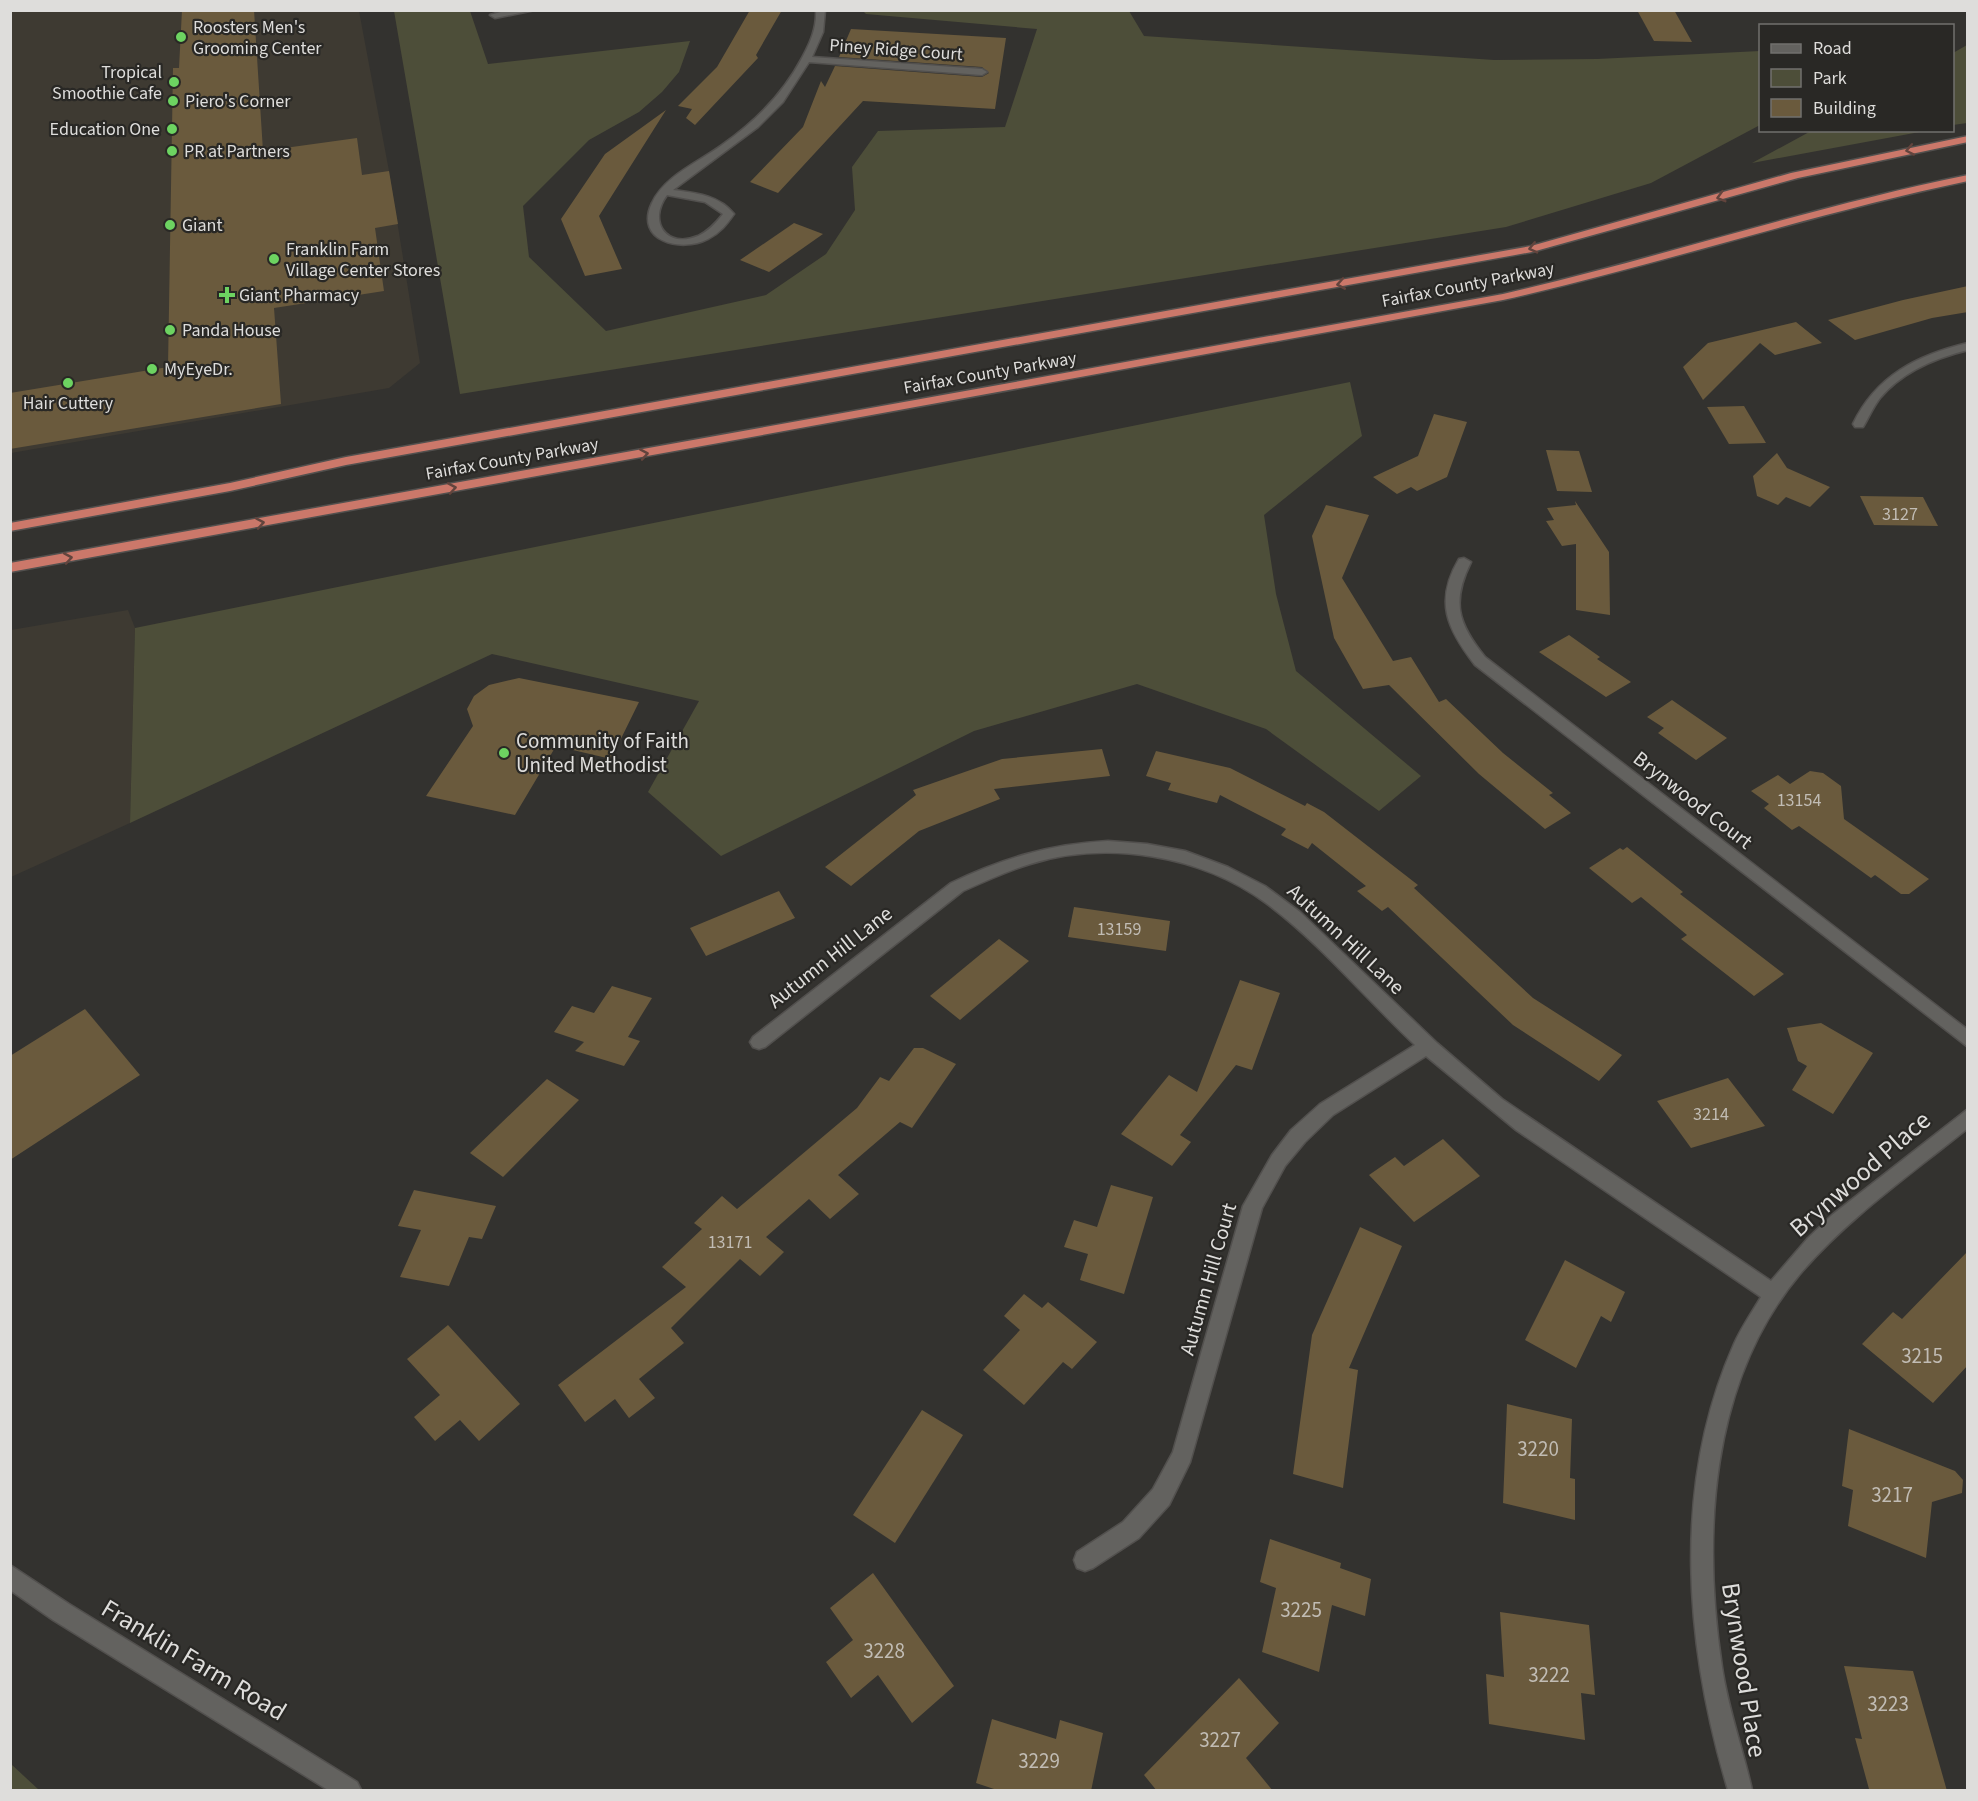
<svg xmlns="http://www.w3.org/2000/svg" width="1978" height="1801" font-family="'Source Sans 3',sans-serif">
  <style>
    .built { fill: #3e3a32 }
    .green { fill: #4d4e39 }
    .building { fill: #6a5a3d }
    .lines { fill: none; stroke-linecap: round; stroke-linejoin: round }
    .minor-casing { stroke: #52504e; stroke-width: 3 }
    .tertiary-casing { stroke: #52504e; stroke-width: 3 }
    .trunk-casing { stroke: #52504e; stroke-width: 3 }
    .minor { fill: #63625f; fill-rule: evenodd }
    .tertiary { fill: #63625f; fill-rule: evenodd }
    .trunk { fill: #cb786a; fill-rule: evenodd }
    .oneway { stroke: #62443d }
    .poi-dot { fill: #6dd361; stroke: #292825; stroke-width: 2 }
    .labels { text-anchor: middle; dominant-baseline: central; stroke-width: 4.5; stroke-linejoin: round; paint-order: stroke }
    .far-poi-label { font-size: 18px; fill: #dedddb; stroke: #292825; text-anchor: start }
    .far-street-label { font-size: 18px; fill: #dedddb; stroke: #292825 }
    .number-label { font-size: 18px; fill: #c1bcb4 }
    .poi-label { font-size: 21px; fill: #dedddb; stroke: #292825; text-anchor: start }
    .street-label { font-size: 21px; fill: #dedddb; stroke: #292825 }
    .near-number-label { font-size: 21px; fill: #c1bcb4 }
    .near-street-label { font-size: 26px; fill: #dedddb; stroke: #292825 }
  </style>
  <rect width="100%" height="100%" fill="#33322f"/>
  <g class="built">
    <polygon points="11,11 359,11 389,171 420,363 389,388 11,453"/>
    <polygon points="128,610 135,628 130,823 11,877 11,630"/>
  </g>
  <g class="green">
    <polygon points="394,11 470,11 488,64 690,41 679,72 662,92 639,112 589,140 523,206 529,257 606,331 766,295 826,254 855,210 852,167 878,131 1005,127 1037,29 866,14 863,11 1129,11 1144,36 1494,60 1597,59 1760,51 1760,125 1651,183 1506,227 460,394"/>
    <polygon points="1967,45 1967,123 1953,125 1953,53"/>
    <polygon points="1811,131 1811,130 1925,131 1752,163"/>
    <polygon points="1350,382 1362,436 1264,515 1276,594 1296,671 1421,776 1379,811 1266,729 1137,684 974,731 721,856 648,792 699,701 492,654 130,823 135,628"/>
    <polygon points="10,1764 11,1764 39,1790 11,1790"/>
  </g>
  <g class="building">
    <polygon points="182,10 254,10 263,151 357,138 362,175 389,171 398,224 375,228 384,291 274,308 281,404 10,449 10,393 168,367 173,68 179,68"/>
    <polygon points="750,10 782,10 756,55 758,58 695,125 686,118 692,109 678,106 717,67"/>
    <polygon points="1637,10 1674,10 1692,42 1654,41"/>
    <polygon points="851,29 1006,38 995,109 863,101 778,193 750,182 803,127 821,81 825,87 835,66 982,77 989,73 982,67 839,57"/>
    <polygon points="666,110 599,216 622,269 585,276 561,219 605,154"/>
    <polygon points="794,223 823,234 769,272 740,260"/>
    <polygon points="1968,286 1968,312 1932,318 1855,340 1828,320 1903,300"/>
    <polygon points="1796,322 1822,343 1775,355 1760,343 1703,400 1683,367 1708,343"/>
    <polygon points="1744,406 1766,443 1729,444 1707,407"/>
    <polygon points="1434,414 1467,422 1447,477 1417,491 1411,487 1397,494 1373,477 1418,456"/>
    <polygon points="1546,450 1579,451 1592,492 1557,491"/>
    <polygon points="1777,453 1787,468 1830,487 1810,507 1786,497 1778,505 1757,496 1753,476"/>
    <polygon points="1860,496 1923,497 1938,526 1874,525"/>
    <polygon points="1575,501 1609,552 1610,615 1576,610 1576,544 1562,546 1546,521 1554,520 1547,508 1576,505"/>
    <polygon points="1326,505 1369,515 1342,578 1393,661 1411,657 1439,702 1446,699 1503,753 1553,793 1549,795 1571,813 1545,829 1479,774 1389,685 1363,689 1334,638 1312,536"/>
    <polygon points="1569,635 1600,657 1597,659 1631,682 1606,697 1539,652"/>
    <polygon points="519,678 639,702 611,759 556,746 515,815 426,796 473,726 467,709 474,696 489,685"/>
    <polygon points="1672,700 1727,738 1696,760 1658,733 1664,728 1647,717"/>
    <polygon points="1102,749 1110,776 994,789 1000,799 919,831 851,886 825,867 916,795 913,790 1002,759"/>
    <polygon points="1156,751 1230,768 1305,806 1307,803 1324,812 1418,885 1414,888 1533,998 1622,1055 1599,1081 1513,1025 1388,907 1382,911 1357,891 1366,886 1312,843 1308,849 1281,835 1286,829 1220,795 1217,803 1168,790 1171,783 1146,776"/>
    <polygon points="1810,771 1823,773 1841,786 1844,819 1929,879 1909,894 1901,894 1875,875 1871,878 1799,826 1792,830 1764,808 1769,804 1751,791 1778,775 1790,784"/>
    <polygon points="1627,847 1683,892 1680,894 1784,974 1754,996 1681,939 1687,935 1641,897 1632,903 1589,868 1620,848 1623,850"/>
    <polygon points="779,891 795,918 706,956 690,928"/>
    <polygon points="1074,907 1170,921 1166,951 1068,937"/>
    <polygon points="999,939 1029,961 960,1020 930,996"/>
    <polygon points="1240,980 1280,993 1252,1070 1236,1065 1180,1135 1191,1142 1172,1166 1121,1134 1169,1075 1197,1092"/>
    <polygon points="612,986 652,998 628,1037 640,1041 624,1066 575,1051 584,1042 554,1032 572,1006 594,1013"/>
    <polygon points="85,1009 140,1075 10,1160 10,1056"/>
    <polygon points="1821,1023 1873,1053 1833,1114 1792,1090 1807,1066 1798,1061 1787,1028"/>
    <polygon points="914,1048 923,1048 956,1064 912,1128 900,1122 838,1175 859,1194 830,1219 809,1199 766,1237 784,1252 760,1276 740,1259 671,1328 684,1343 639,1379 655,1398 629,1418 615,1399 585,1422 558,1385 686,1287 662,1267 702,1229 694,1223 722,1196 737,1209 857,1108 880,1077 889,1081"/>
    <polygon points="1728,1078 1765,1126 1691,1148 1657,1101"/>
    <polygon points="547,1079 579,1100 503,1177 470,1153"/>
    <polygon points="1443,1139 1480,1176 1414,1222 1369,1175 1395,1157 1404,1166"/>
    <polygon points="1111,1185 1153,1197 1124,1294 1080,1280 1088,1254 1064,1247 1074,1220 1097,1227"/>
    <polygon points="414,1190 496,1206 482,1239 469,1237 449,1286 400,1277 421,1230 398,1226"/>
    <polygon points="1360,1227 1402,1246 1349,1368 1358,1370 1343,1488 1293,1474 1312,1335"/>
    <polygon points="1968,1251 1968,1365 1933,1403 1862,1344 1893,1312 1902,1319"/>
    <polygon points="1565,1260 1625,1292 1611,1322 1601,1316 1576,1368 1525,1340"/>
    <polygon points="1024,1294 1042,1308 1048,1302 1097,1342 1072,1369 1063,1362 1024,1405 983,1370 1020,1330 1004,1316"/>
    <polygon points="448,1325 520,1404 479,1441 460,1420 435,1441 414,1417 440,1395 407,1359"/>
    <polygon points="1507,1404 1572,1419 1570,1478 1575,1479 1575,1520 1503,1503"/>
    <polygon points="922,1410 963,1435 895,1543 853,1515"/>
    <polygon points="1849,1429 1955,1471 1963,1480 1962,1493 1932,1502 1926,1558 1848,1526 1853,1490 1842,1486"/>
    <polygon points="1270,1539 1341,1563 1340,1568 1371,1579 1365,1616 1332,1605 1319,1672 1262,1652 1276,1588 1260,1582"/>
    <polygon points="873,1573 954,1686 912,1723 878,1675 851,1698 826,1662 853,1640 830,1608"/>
    <polygon points="1500,1612 1589,1625 1595,1695 1581,1693 1585,1740 1489,1724 1486,1674 1504,1677"/>
    <polygon points="1844,1666 1913,1671 1947,1791 1869,1789 1855,1738 1862,1739"/>
    <polygon points="1239,1678 1279,1723 1246,1758 1273,1791 1157,1791 1144,1775"/>
    <polygon points="992,1719 1056,1739 1060,1720 1103,1733 1091,1791 1000,1791 976,1783"/>
  </g>
  <g class="lines">
    <defs>
      <g id="minor">
        <polygon points="508,10 535,10 495,18 490,15"/>
        <path d="M816 10H825L823 32 812 57 982 69 987 72 982 75 809 62 783 102 758 127 673 190C695 193 719 195 734 214 727 224 720 233 708 239 681 253 634 241 652 203 664 176 699 162 722 145 755 122 783 94 802 58 810 43 817 28 816 10ZM667 195 705 202 723 214C716 223 709 231 698 236 667 249 647 222 667 195Z"/>
        <path d="M1968 343V350C1935 358 1902 372 1880 398 1873 407 1869 417 1863 427H1855L1853 424C1876 376 1917 355 1968 343Z"/>
        <path d="M1464 558 1471 562C1451 602 1458 624 1485 657L1968 1030V1047L1475 665C1447 629 1434 601 1459 559Z"/>
        <path d="M1108 841 1147 844 1185 851 1228 867 1265 886 1300 912 1437 1043 1502 1099 1771 1281 1808 1238 1832 1215 1968 1109V1128C1910 1175 1848 1218 1800 1274 1710 1381 1702 1535 1722 1667 1728 1709 1743 1749 1752 1790H1728C1685 1646 1671 1486 1734 1344 1741 1328 1752 1312 1761 1297L1516 1130 1426 1056 1333 1115 1305 1142 1285 1166 1262 1208 1190 1462 1169 1505 1139 1538 1093 1568 1085 1571 1077 1568 1074 1560 1077 1552 1123 1522 1153 1489 1173 1452 1243 1206 1272 1155 1291 1130 1320 1104 1415 1045C1365 998 1320 943 1266 903 1201 855 1107 840 1030 864 1007 871 985 881 963 891L765 1047 759 1049 753 1047 750 1042 753 1037 951 883C1003 858 1051 844 1108 841Z"/>
      </g>
      <polygon id="tertiary" points="10,1565 69,1604 357,1782 361,1790 328,1790 53,1620 10,1590"/>
      <g id="trunk">
        <polygon points="1968,136 1968,142 1798,178 1532,252 346,465 230,491 10,531 10,523 230,483 346,457 1531,246 1791,173"/>
        <path d="M1968 175V181C1811 214 1659 265 1503 300L10 572V563L1503 294C1659 258 1811 207 1968 175Z"/>
      </g>
    </defs>
    <use href="#minor" class="minor-casing"/>
    <use href="#tertiary" class="tertiary-casing"/>
    <use href="#trunk" class="trunk-casing"/>
    <use href="#minor" class="minor"/>
    <use href="#tertiary" class="tertiary"/>
    <use href="#trunk" class="trunk"/>
  </g>
  <defs><path id="oneway-chevron" d="M-2-3.5L2.5 0L-2 3.5" fill="none" stroke-width="1.6" stroke-linecap="round" stroke-linejoin="round" transform="scale(1.5)"/></defs>
  <g class="oneway">
    <use href="#oneway-chevron" transform="translate(1910 150) rotate(169)"/>
    <use href="#oneway-chevron" transform="translate(1721 197) rotate(164)"/>
    <use href="#oneway-chevron" transform="translate(1533 248) rotate(167)"/>
    <use href="#oneway-chevron" transform="translate(1341 284) rotate(170)"/>
    <use href="#oneway-chevron" transform="translate(644 454) rotate(-10)"/>
    <use href="#oneway-chevron" transform="translate(452 488) rotate(-10)"/>
    <use href="#oneway-chevron" transform="translate(260 523) rotate(-10)"/>
    <use href="#oneway-chevron" transform="translate(68 558) rotate(-10)"/>
  </g>
  <g class="poi-dot">
    <circle cx="181" cy="37" r="6"/>
    <circle cx="174" cy="82" r="6"/>
    <circle cx="173" cy="101" r="6"/>
    <circle cx="172" cy="129" r="6"/>
    <circle cx="172" cy="151" r="6"/>
    <circle cx="170" cy="225" r="6"/>
    <circle cx="274" cy="259" r="6"/>
    <path d="M224 286h6v6h6v6h-6v6h-6v-6h-6v-6h6z"/>
    <circle cx="170" cy="330" r="6"/>
    <circle cx="152" cy="369" r="6"/>
    <circle cx="68" cy="383" r="6"/>
    <circle cx="504" cy="753" r="6"/>
  </g>
  <g class="labels">
    <g class="far-poi-label">
      <text x="193" y="27">Roosters Men's<tspan x="193" dy="21">Grooming Center</tspan></text>
      <text x="162" y="72" text-anchor="end">Tropical<tspan x="162" dy="21">Smoothie Cafe</tspan></text>
      <text x="185" y="101">Piero's Corner</text>
      <text x="160" y="129" text-anchor="end">Education One</text>
      <text x="184" y="151">PR at Partners</text>
      <text x="182" y="225">Giant</text>
      <text x="286" y="249">Franklin Farm<tspan x="286" dy="21">Village Center Stores</tspan></text>
      <text x="239" y="295">Giant Pharmacy</text>
      <text x="182" y="330">Panda House</text>
      <text x="164" y="369">MyEyeDr.</text>
      <text x="68" y="403" text-anchor="middle">Hair Cuttery</text>
    </g>
    <g class="far-street-label">
      <text transform="translate(896 50) rotate(4)">Piney Ridge Court</text>
      <text transform="translate(1468 285) rotate(-11)">Fairfax County Parkway</text>
      <text transform="translate(990 373) rotate(-10)">Fairfax County Parkway</text>
      <text transform="translate(512 459) rotate(-10)">Fairfax County Parkway</text>
    </g>
    <g class="number-label">
      <text x="1900" y="514">3127</text>
      <text x="1799" y="800">13154</text>
      <text x="1119" y="929">13159</text>
      <text x="1711" y="1114">3214</text>
      <text x="730" y="1242">13171</text>
    </g>
    <g class="poi-label">
      <text x="516" y="741">Community of Faith<tspan x="516" dy="24">United Methodist</tspan></text>
    </g>
    <g class="street-label">
      <text transform="translate(1693 800) rotate(38)">Brynwood Court</text>
      <text transform="translate(1346 939) rotate(43)">Autumn Hill Lane</text>
      <text transform="translate(830 957) rotate(-38)">Autumn Hill Lane</text>
      <text transform="translate(1208 1279) rotate(-74)">Autumn Hill Court</text>
    </g>
    <g class="near-number-label">
      <text x="1922" y="1356">3215</text>
      <text x="1538" y="1449">3220</text>
      <text x="1892" y="1495">3217</text>
      <text x="1301" y="1610">3225</text>
      <text x="884" y="1651">3228</text>
      <text x="1549" y="1675">3222</text>
      <text x="1888" y="1704">3223</text>
      <text x="1220" y="1740">3227</text>
      <text x="1039" y="1761">3229</text>
    </g>
    <g class="near-street-label">
      <text transform="translate(1860 1174) rotate(-41)">Brynwood Place</text>
      <text transform="translate(194 1660) rotate(31)">Franklin Farm Road</text>
      <text transform="translate(1744 1670) rotate(81)">Brynwood Place</text>
    </g>
  </g>
  <rect width="1978" height="1801" fill="none" stroke="#dedddb" stroke-width="24"/>
  <rect x="1759" y="24" width="195" height="108" fill="#292825" stroke="#71706e" stroke-width="1.5"/>
  <rect x="1771" y="44" width="30" height="9" fill="#63625f" stroke="#71706e" stroke-width="1.5"/>
  <text x="1813" y="54" font-size="18" fill="#dedddb">Road</text>
  <rect x="1771" y="69" width="30" height="18" fill="#4d4e39" stroke="#71706e" stroke-width="1.5"/>
  <text x="1813" y="84" font-size="18" fill="#dedddb">Park</text>
  <rect x="1771" y="99" width="30" height="18" fill="#6a5a3d" stroke="#71706e" stroke-width="1.5"/>
  <text x="1813" y="114" font-size="18" fill="#dedddb">Building</text>
</svg>
